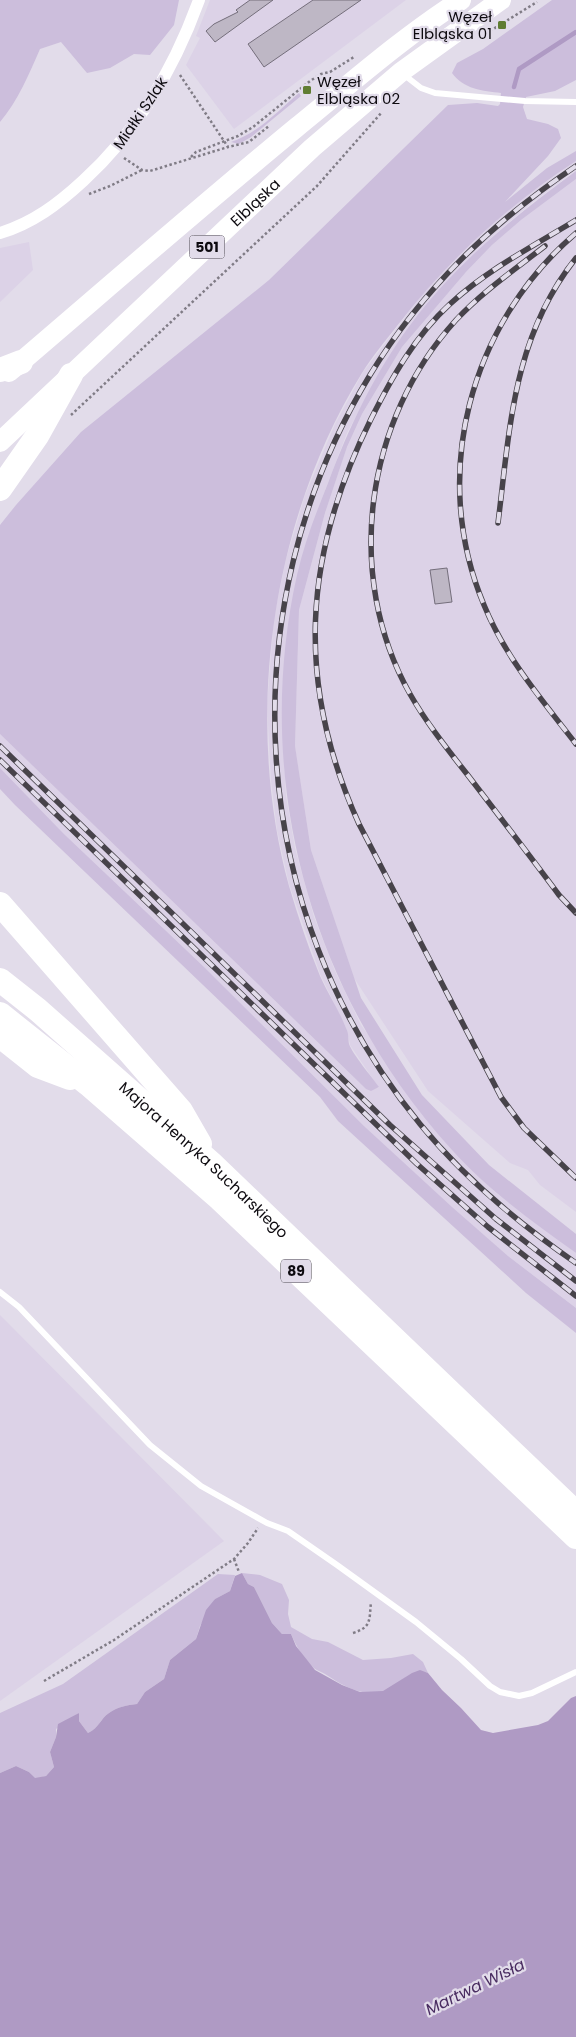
<svg xmlns="http://www.w3.org/2000/svg" width="576" height="2037" font-family="Poppins,sans-serif">
  <style>
    .built { fill: #dcd2e7 }
    .green { fill: #ccbedc }
    .water { fill: #af9ac4 }
    .lines { fill: none; stroke-linecap: round; stroke-linejoin: round }
    .stream { stroke: #af9ac4; stroke-width: 4.5 }
    .building { fill: #beb7c5; stroke: #746e7b }
    .path { stroke: #807c86; stroke-width: 2.5; stroke-dasharray: 2.5 2.5; stroke-linecap: butt }
    .lane { stroke: #fff; stroke-width: 6 }
    .street { stroke: #fff; stroke-width: 12 }
    .primary { stroke: #fff; stroke-width: 20 }
    .highway { stroke: #fff; stroke-width: 24 }
    .rail-casing { stroke: #47434a; stroke-width: 5.5 }
    .rail { stroke: #e2dcea; stroke-width: 4; stroke-dasharray: 11; stroke-linecap: butt }
    .poi-dot { fill: #607d32; stroke: #e2dcea; stroke-width: 2 }
    .labels { text-anchor: middle; dominant-baseline: central; stroke-width: 4.5; stroke-linejoin: round; paint-order: stroke }
    .shield { fill: #e2dcea; stroke: #4d4951; stroke-width: 1 }
    .shield-label { font-size: 14px; font-weight: bold; fill: #0d0a0f }
    .poi-label { font-size: 15px; fill: #0d0a0f; stroke: #e2dcea; text-anchor: end }
    .street-label { font-size: 15px; fill: #0d0a0f; stroke: #e2dcea }
    .water-label { font-size: 16px; font-style: italic; fill: #492c61; stroke: #e2dcea }
  </style>
  <rect width="100%" height="100%" fill="#e2dcea"/>
  <g class="built">
    <polygon points="210,0 406,0 234,129 186,65 200,38 196,36"/>
    <polygon points="576,161 576,170 533,202 495,234 452,276 412,323 382,368 347,433 319,506 298,573 288,631 283,689 283,739 286,796 295,848 314,917 335,971 361,1025 453,1151 495,1192 576,1253 576,1308 508,1256 452,1208 364,1126 203,966 64,834 0,768 0,734 366,1089 379,1088 350,1045 347,1030 320,974 289,884 277,830 271,781 267,705 274,617 286,559 305,495 335,424 363,372 425,291 468,246 520,200"/>
    <polygon points="576,179 576,1212 540,1185 528,1170 510,1163 428,1091 354,978 311,850 295,747 299,610 325,513 347,447 362,414 402,347 466,272 492,245 521,220"/>
    <polygon points="29,242 33,270 0,302 0,248"/>
    <polygon points="0,1315 224,1541 0,1701"/>
  </g>
  <g class="green">
    <path d="M0 0H179L174 25 150 55 134 54 110 68 87 73 61 42 40 49C29 74 18 101 0 122Z"/>
    <path d="M552 0H576V80L555 91 526 97 523 107 527 119 548 124 558 129 561 138 548 156 505 202 547 168 576 151V161C507 206 447 261 397 326 385 341 372 357 362 373 271 520 243 719 289 886 298 916 308 947 320 976 328 994 339 1010 346 1028 349 1033 348 1039 349 1044 353 1055 372 1077 379 1087L371 1091 366 1089 0 734V525L16 505 81 432 269 280 448 105 477 103 498 106 500 104 501 93C483 91 463 89 452 73L457 63 483 49Z"/>
    <path d="M299 93 301 96 251 137 239 144 231 142C257 134 279 110 299 93Z"/>
    <path d="M576 171V179L521 220 492 245 466 272 402 347 362 414 347 447 325 513 299 610 295 746 311 850 361 998 422 1095 489 1165 576 1234V1253C533 1222 488 1190 452 1150 311 995 251 781 297 575 304 544 316 513 328 483 349 427 375 372 411 324 456 263 516 215 576 171Z"/>
    <polygon points="0,768 64,834 203,966 364,1126 452,1207 508,1256 576,1308 576,1333 526,1293 338,1121 320,1097 15,805 0,789"/>
    <path d="M242 1573 260 1575 282 1584 289 1600 288 1614 291 1627 312 1639 328 1642 363 1660 391 1658 413 1654 423 1662 428 1673C409 1667 400 1686 384 1691 362 1698 342 1685 325 1674 322 1672 318 1671 315 1669 304 1660 296 1646 291 1634H282L272 1623 254 1587 248 1584Z"/>
    <path d="M218 1574 235 1575 230 1591 215 1599 200 1626 196 1639 170 1660 164 1679 145 1692 137 1704C127 1705 117 1707 109 1713 100 1719 100 1727 88 1733L79 1721V1713L56 1729V1737L50 1752 54 1767 46 1776 35 1779 29 1772 16 1766 0 1773V1713L63 1684Z"/>
  </g>
  <path class="water" d="M242 1573 248 1584 254 1587 272 1623 282 1634H291L296 1646 315 1670 342 1685 360 1692 383 1691 412 1673 420 1670 428 1673 442 1690 461 1708 481 1730 493 1733 538 1725 548 1721 571 1698 576 1696V2037H0V1773L16 1766 29 1772 35 1778 46 1776 54 1767 50 1752 56 1737 58 1724 79 1713V1721L88 1733C100 1727 100 1719 109 1713 117 1707 127 1705 137 1704L145 1692 164 1679 170 1660 196 1639 206 1610 215 1599 230 1591 235 1576Z"/>
  <g class="lines">
    <polyline class="stream" points="514,87 519,69 576,32"/>
  </g>
  <g class="building">
    <polygon points="250,0 273,0 215,42 206,31 214,24 238,12 236,10"/>
    <polygon points="313,0 361,0 264,67 248,44"/>
    <polygon points="447,568 452,602 435,604 430,570"/>
  </g>
  <g class="lines">
    <g class="path">
      <polyline points="490,31 537,2"/>
      <polyline points="180,75 228,147 249,142 269,126"/>
      <polyline points="191,157 196,152 238,136 253,127 310,81 321,74 330,72 354,57"/>
      <polyline points="124,158 142,170 150,171 228,147"/>
      <polyline points="89,194 110,186 142,170"/>
      <polyline points="71,415 317,186 382,112"/>
      <polyline points="234,1559 239,1572"/>
      <path d="M353 1633C372 1627 369 1620 371 1602"/>
      <polyline points="44,1681 114,1640 234,1559 248,1543 258,1528"/>
    </g>
    <g class="lane">
      <polyline points="403,74 421,88 435,93 525,101 576,102"/>
      <polyline points="0,1292 19,1307 150,1445 201,1486 267,1523 288,1531 337,1565 416,1622 461,1659 490,1686 500,1692 519,1696 532,1693 576,1672"/>
    </g>
    <path class="street" d="M0 233C33 223 58 204 83 181 138 131 174 69 199 0"/>
    <g class="primary">
      <path d="M9 372C105 290 200 207 297 127 350 84 403 37 461 0"/>
      <path id="s1" d="M0 442 312 148 401 72 501 0"/>
    </g>
    <g class="highway">
      <polyline points="0,370 21,362"/>
      <polyline points="0,489 37,436 71,375"/>
      <polyline points="0,904 181,1111 200,1144"/>
      <path id="s2" d="M0 980 38 1010 211 1163 576 1513"/>
      <polyline points="0,1014 88,1084 220,1199 576,1537"/>
      <polyline points="0,1036 38,1066 70,1078"/>
    </g>
    <defs>
      <g id="rail">
        <path d="M576 166C493 222 423 288 370 375 228 609 245 911 420 1124 465 1179 518 1223 576 1263"/>
        <path d="M576 233C470 324 429 474 484 605 505 657 542 700 576 744"/>
        <path d="M545 246C514 270 482 292 456 320 365 420 343 575 410 694 427 724 449 751 470 778 500 817 530 856 559 895L576 913"/>
        <path d="M498 523C510 427 513 337 576 258"/>
        <polyline points="0,746 390,1125 496,1219 576,1281"/>
        <polyline points="0,760 417,1164 488,1227 576,1296"/>
        <path d="M576 1178 524 1128 501 1097 359 824C295 683 303 556 371 419 392 377 415 336 450 304 487 270 533 246 576 220"/>
      </g>
    </defs>
    <use href="#rail" class="rail-casing"/>
    <use href="#rail" class="rail"/>
  </g>
  <g class="poi-dot">
    <rect x="497" y="20" width="10" height="10" rx="2.5"/>
    <rect x="302" y="85" width="10" height="10" rx="2.5"/>
  </g>
  <g class="labels">
    <g class="shield">
      <rect x="189.5" y="235.5" width="35" height="23" rx="4"/>
      <rect x="281" y="1259.5" width="30" height="23" rx="4"/>
    </g>
    <g class="shield-label">
      <text x="207" y="247">501</text>
      <text x="296" y="1271">89</text>
    </g>
    <g class="poi-label">
      <text x="492" y="16">Węzeł<tspan x="492" dy="17">Elbląska 01</tspan></text>
      <text x="317" y="81" text-anchor="start">Węzeł<tspan x="317" dy="17">Elbląska 02</tspan></text>
    </g>
    <g class="street-label">
      <text transform="translate(140 113) rotate(-56)">Miałki Szlak</text>
      <text stroke="none"><textPath href="#s1" startOffset="350">Elbląska</textPath></text>
      <text stroke="none"><textPath href="#s2" startOffset="272">Majora Henryka Sucharskiego</textPath></text>
    </g>
    <g class="water-label">
      <text transform="translate(475 1987) rotate(-26)">Martwa Wisła</text>
    </g>
  </g>
</svg>
